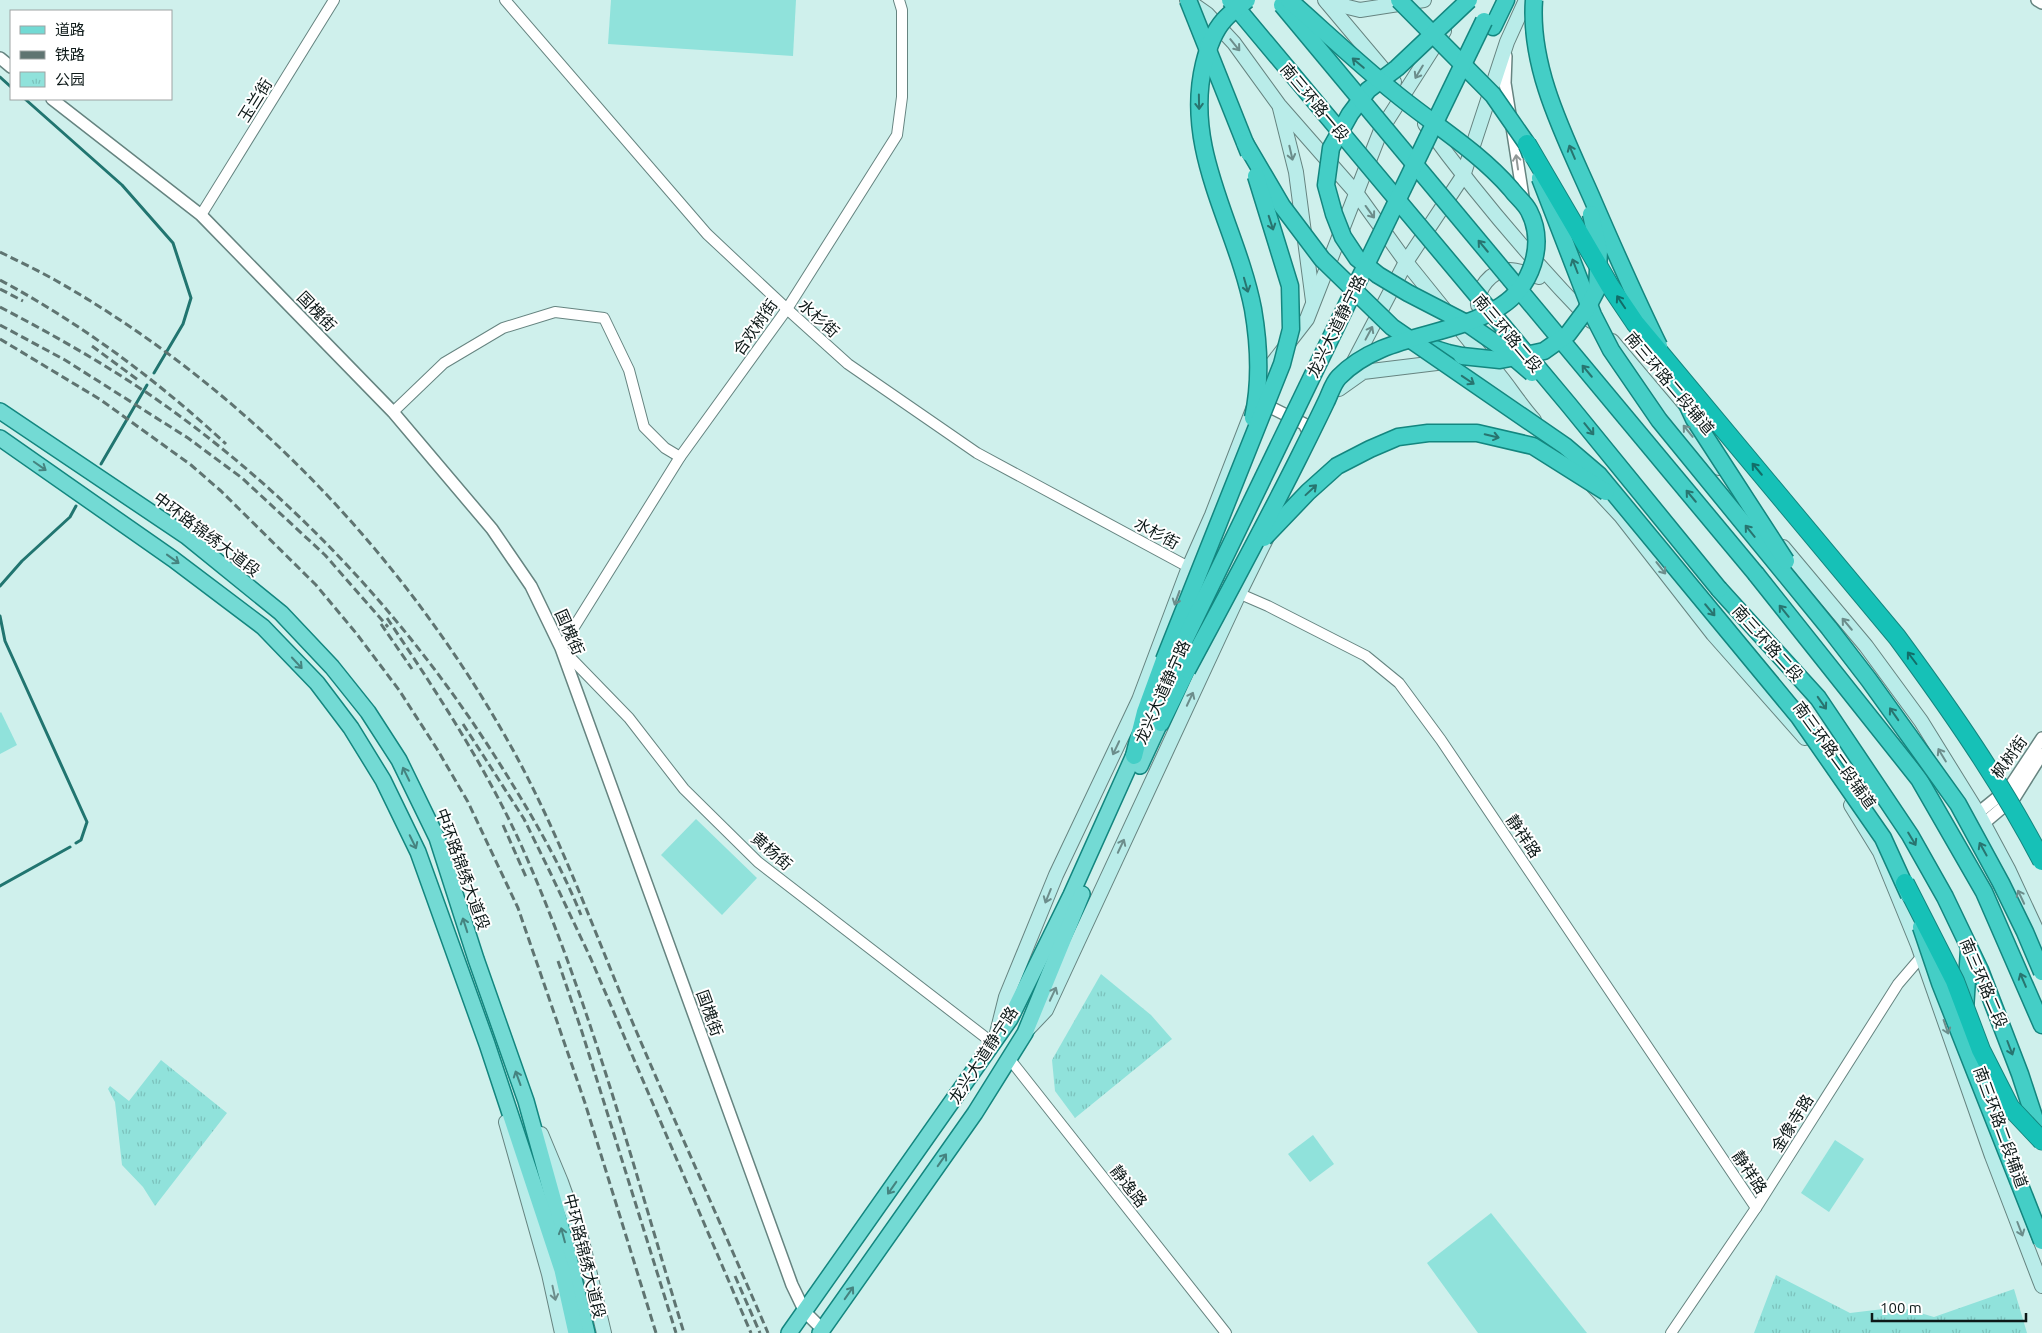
<svg xmlns="http://www.w3.org/2000/svg" width="2042" height="1333" font-family="Ubuntu,'Noto Sans SC',sans-serif">
  <style>
    .park { fill: url(#park-tufts) }
    .pitch { fill: #90e2db }
    .lines { fill: none; stroke-linecap: round; stroke-linejoin: round }
    .stream { stroke: #217570; stroke-width: 3 }
    .minor-casing { stroke: #668480; stroke-width: 12 }
    .tertiary-casing { stroke: #668480; stroke-width: 14 }
    .secondary-casing { stroke: #668480; stroke-width: 16 }
    .primary-casing { stroke: #13867f; stroke-width: 18 }
    .trunk-casing { stroke: #13867f; stroke-width: 19 }
    .minor { stroke: #fff; stroke-width: 10 }
    .tertiary { stroke: #fff; stroke-width: 11 }
    .secondary { stroke: #b9ece9; stroke-width: 14 }
    .primary { stroke: #73dad4; stroke-width: 15 }
    .trunk { stroke: #44cec6; stroke-width: 16 }
    .rail { stroke: #5f7471; stroke-width: 3; stroke-dasharray: 8 4; stroke-linecap: butt }
    .trunk-bridge-casing { stroke: #13867f; stroke-width: 19; stroke-linecap: butt }
    .motorway-bridge-casing { stroke: #13867f; stroke-width: 20; stroke-linecap: butt }
    .trunk-bridge { stroke: #44cec6; stroke-width: 16 }
    .motorway-bridge { stroke: #16c1b7; stroke-width: 18 }
    .oneway { stroke: #6c8d8b }
    .oneway2 { stroke: #28746f }
    .oneway3 { stroke: #929897 }
    .oneway4 { stroke: #126d68 }
    .oneway5 { stroke: #45837f }
    .labels { text-anchor: middle; dominant-baseline: central; stroke-width: 4; stroke-linejoin: round; paint-order: stroke }
    .street-label { font-size: 16px; fill: #0d1918; stroke: #fff }
  </style>
  <defs>
    <pattern id="park-tufts" width="24" height="20" patternUnits="userSpaceOnUse" patternTransform="scale(1.25)"><rect width="24" height="20" fill="#90e2db"/><path d="M3 7l-1-3M5 7V3M7 7l1-3M15 17l-1-3M17 17v-4M19 17l1-3" fill="none" stroke="#7bc1bb"/></pattern>
  </defs>
  <rect width="100%" height="100%" fill="#cff0ec"/>
  <g class="park">
    <polygon points="1101,974 1151,1015 1172,1039 1075,1118 1055,1091 1052,1060"/>
    <polygon points="161,1060 227,1113 155,1206 143,1187 122,1165 115,1102 108,1089 110,1086 129,1101"/>
    <polygon points="1776,1275 1850,1313 1900,1307 1934,1317 2014,1289 2027,1333 1754,1333"/>
  </g>
  <g class="pitch">
    <polygon points="611,0 796,0 793,56 608,44"/>
    <polygon points="1,712 17,745 0,754 0,713"/>
    <polygon points="696,819 757,878 722,915 661,855"/>
    <polygon points="1313,1135 1334,1164 1310,1182 1288,1154"/>
    <polygon points="1835,1140 1864,1159 1829,1212 1801,1193"/>
    <polygon points="1491,1213 1587,1333 1478,1333 1427,1263"/>
  </g>
  <g class="lines">
    <g class="stream">
      <polyline points="0,77 11,87"/>
      <polyline points="25,99 122,185 173,243 191,298 183,324 154,373"/>
      <polyline points="101,464 147,385"/>
      <polyline points="0,586 22,561 70,517 76,506"/>
      <polyline points="0,616 5,641 87,822 81,840 76,843"/>
      <polyline points="0,886 70,847"/>
    </g>
    <defs>
      <g id="minor">
        <polyline points="505,0 707,234 787,309 848,364 977,453 1194,570"/>
        <polyline points="899,0 902,10 902,97 897,135 787,309 680,457 561,648 629,718 684,789 758,862 994,1044"/>
        <polyline points="201,215 334,0"/>
        <polyline points="393,412 444,363 503,328 555,312 604,318 629,370 644,427 665,448 680,457"/>
        <polyline points="1208,580 1268,606 1366,656 1399,683 1441,740 1756,1208"/>
        <polyline points="1008,1057 1226,1333"/>
        <polyline points="1671,1333 1756,1208 1898,984 1922,956"/>
      </g>
      <g id="tertiary">
        <polyline points="2037,0 2042,3"/>
        <polyline points="1506,56 1505,83 1524,203"/>
        <polyline points="0,58 11,67"/>
        <polyline points="52,99 201,215 393,412 492,529 531,586 561,648 792,1285 805,1312 823,1330"/>
        <polyline points="1260,402 1304,424 1310,435 1310,439"/>
        <polyline points="1978,813 2009,788 2042,738"/>
        <polyline points="1983,824 2015,797 2042,754"/>
      </g>
      <g id="secondary">
        <path d="M1187 0 1207 14 1234 43 1279 105 1357 194 1406 262 1481 355C1502 374 1515 399 1534 420"/>
        <polyline points="1325,0 1394,82"/>
        <polyline points="1327,2 1360,10 1424,0"/>
        <polyline points="1280,108 1296,172 1313,301"/>
        <path d="M1425 124C1475 193 1531 259 1591 321"/>
        <path d="M1478 305C1477 289 1490 271 1508 270 1517 269 1530 275 1539 277"/>
        <polyline points="1612,341 1719,468"/>
        <polyline points="1350,369 1406,262 1463,176 1507,42 1526,0"/>
        <polyline points="1339,389 1363,372 1445,362 1463,362 1477,368 1506,393"/>
        <polyline points="1593,486 1621,516 1713,634 1805,738"/>
        <polyline points="1783,547 1866,646 1921,721 1978,813 2008,869 2042,942"/>
        <polyline points="1851,805 1880,852 1918,945 1992,1156 2042,1286"/>
        <polyline points="1027,1030 1046,1010 1239,594 1271,529"/>
        <polyline points="996,1037 1006,997 1056,875 1139,700 1189,567 1212,515 1269,368 1307,319 1381,130 1444,31"/>
        <polyline points="506,1122 549,1274 562,1333"/>
        <polyline points="541,1134 561,1182 582,1241 604,1333"/>
      </g>
      <g id="primary">
        <polyline points="0,411 186,536 281,613 332,667 368,712 399,760 437,838 476,959 526,1101 566,1245 587,1333"/>
        <polyline points="0,438 173,559 263,627 317,683 351,728 383,780 418,852 487,1044 562,1270 576,1333"/>
        <polyline points="1151,715 1173,664"/>
        <polyline points="1140,766 1165,712"/>
        <polyline points="789,1333 1010,1019 1071,895 1138,746"/>
        <polyline points="820,1333 975,1113 1025,1033 1082,894"/>
      </g>
      <g id="trunk">
        <polyline points="1493,27 1506,0"/>
        <polyline points="1422,345 1448,353 1462,356"/>
        <polyline points="1756,574 1919,779 1984,892 2042,1025"/>
        <polyline points="1719,589 1818,698 1910,835 1945,897 1980,970 2020,1074 2042,1141"/>
        <polyline points="1161,723 1187,670"/>
        <polyline points="1134,756 1145,712 1164,660"/>
        <polyline points="1965,1010 1969,949"/>
      </g>
    </defs>
    <use href="#minor" class="minor-casing"/>
    <use href="#tertiary" class="tertiary-casing"/>
    <use href="#secondary" class="secondary-casing"/>
    <use href="#primary" class="primary-casing"/>
    <use href="#trunk" class="trunk-casing"/>
    <use href="#minor" class="minor"/>
    <use href="#tertiary" class="tertiary"/>
    <use href="#secondary" class="secondary"/>
    <use href="#primary" class="primary"/>
    <use href="#trunk" class="trunk"/>
    <g class="rail">
      <path d="M0 252C18 261 37 270 55 280 247 389 406 557 513 750 558 832 590 920 626 1007 672 1116 721 1224 768 1333"/>
      <path d="M0 280C82 324 158 381 226 444"/>
      <polyline points="0,289 23,301"/>
      <path d="M0 307C61 339 121 373 177 414 311 512 424 639 511 782 537 824 562 868 581 915"/>
      <polyline points="0,325 65,360 188,438 242,478 325,555 388,627"/>
      <polyline points="0,339 101,400 191,465 221,491 316,585 356,633 399,690 437,749 468,802 518,908 585,1103 656,1333"/>
      <polyline points="92,346 138,380"/>
      <path d="M387 618C436 691 486 767 522 847 591 1003 634 1170 684 1333"/>
      <polyline points="381,624 412,669"/>
      <polyline points="463,724 524,819 549,870 591,959 751,1333"/>
      <polyline points="503,825 526,877"/>
      <polyline points="558,961 582,1032 676,1333"/>
      <polyline points="735,1276 760,1333"/>
    </g>
    <defs>
      <g id="trunk-bridge">
        <polyline points="1188,0 1249,153"/>
        <polyline points="1230,0 1569,405 1719,589"/>
        <path d="M1247 0C1240 6 1231 12 1224 20 1213 32 1208 48 1204 64 1183 151 1237 226 1253 309 1259 344 1261 382 1253 418"/>
        <polyline points="1399,0 1493,95 1527,144 1531,155"/>
        <polyline points="1469,0 1397,68 1368,90 1350,114 1331,148 1326,185 1334,214 1343,237 1357,258 1378,275 1408,293 1468,324 1504,349 1532,373"/>
        <path d="M1534 0C1529 68 1564 135 1591 196 1613 247 1635 297 1659 346"/>
        <polyline points="1282,5 1756,574"/>
        <polyline points="1245,143 1282,206 1322,259 1392,327 1565,446 1599,475 1799,717 1883,838 1909,895"/>
        <polyline points="1540,178 1593,315 1611,350 1659,420 1829,628 1869,680 1958,804 2001,883 2025,932 2042,972"/>
        <polyline points="1462,356 1500,360 1521,356 1544,351 1568,334 1586,310 1597,289 1599,251 1591,214"/>
        <polyline points="1672,372 1694,419 1786,561"/>
        <polyline points="1264,538 1308,492 1337,466 1370,449 1398,437 1428,433 1477,433 1533,446 1606,492"/>
        <polyline points="1164,660 1282,364 1291,329 1290,286 1256,176"/>
        <polyline points="1173,664 1484,21"/>
        <path d="M1187 670C1225 599 1263 529 1299 457 1308 439 1317 421 1326 402 1330 394 1333 383 1339 377 1383 332 1451 339 1501 306 1532 286 1546 244 1529 211 1525 203 1516 196 1511 189 1478 151 1434 125 1395 93 1358 63 1324 31 1289 0"/>
        <polyline points="1921,927 1940,983 2042,1241"/>
      </g>
      <g id="motorway-bridge">
        <path d="M1527 144 1610 286 1635 323 1897 637C1950 709 2001 782 2042 861"/>
        <polyline points="1905,883 1955,981 1981,1050 2010,1107 2042,1141"/>
      </g>
    </defs>
    <use href="#trunk-bridge" class="trunk-bridge-casing"/>
    <use href="#motorway-bridge" class="motorway-bridge-casing"/>
    <use href="#trunk-bridge" class="trunk-bridge"/>
    <use href="#motorway-bridge" class="motorway-bridge"/>
  </g>
  <defs><path id="oneway-shaft" d="M-6 0H5M1.5-3L5.5 0L1.5 3" fill="none" stroke-width="1.6" stroke-linecap="round" stroke-linejoin="round" transform="scale(1.25)"/></defs>
  <g class="oneway">
    <use href="#oneway-shaft" transform="translate(1235 45) rotate(51)"/>
    <use href="#oneway-shaft" transform="translate(1419 72) rotate(121)"/>
    <use href="#oneway-shaft" transform="translate(1291 153) rotate(77)"/>
    <use href="#oneway-shaft" transform="translate(1370 212) rotate(54)"/>
    <use href="#oneway-shaft" transform="translate(1369 333) rotate(-62)"/>
    <use href="#oneway-shaft" transform="translate(1688 431) rotate(-129)"/>
    <use href="#oneway-shaft" transform="translate(1661 568) rotate(52)"/>
    <use href="#oneway-shaft" transform="translate(1177 598) rotate(110)"/>
    <use href="#oneway-shaft" transform="translate(1847 624) rotate(-130)"/>
    <use href="#oneway-shaft" transform="translate(1190 699) rotate(-65)"/>
    <use href="#oneway-shaft" transform="translate(1116 748) rotate(115)"/>
    <use href="#oneway-shaft" transform="translate(1942 755) rotate(-121)"/>
    <use href="#oneway-shaft" transform="translate(1121 846) rotate(-65)"/>
    <use href="#oneway-shaft" transform="translate(1048 896) rotate(112)"/>
    <use href="#oneway-shaft" transform="translate(2021 897) rotate(-115)"/>
    <use href="#oneway-shaft" transform="translate(1053 994) rotate(-65)"/>
    <use href="#oneway-shaft" transform="translate(1946 1027) rotate(71)"/>
    <use href="#oneway-shaft" transform="translate(2020 1229) rotate(69)"/>
    <use href="#oneway-shaft" transform="translate(554 1293) rotate(78)"/>
  </g>
  <g class="oneway2">
    <use href="#oneway-shaft" transform="translate(1358 63) rotate(-140)"/>
    <use href="#oneway-shaft" transform="translate(1199 102) rotate(89)"/>
    <use href="#oneway-shaft" transform="translate(1572 152) rotate(-113)"/>
    <use href="#oneway-shaft" transform="translate(1271 223) rotate(72)"/>
    <use href="#oneway-shaft" transform="translate(1483 246) rotate(-130)"/>
    <use href="#oneway-shaft" transform="translate(1575 266) rotate(-111)"/>
    <use href="#oneway-shaft" transform="translate(1246 285) rotate(74)"/>
    <use href="#oneway-shaft" transform="translate(1587 371) rotate(-130)"/>
    <use href="#oneway-shaft" transform="translate(1468 380) rotate(34)"/>
    <use href="#oneway-shaft" transform="translate(1589 429) rotate(51)"/>
    <use href="#oneway-shaft" transform="translate(1492 436) rotate(13)"/>
    <use href="#oneway-shaft" transform="translate(1311 490) rotate(-43)"/>
    <use href="#oneway-shaft" transform="translate(1691 496) rotate(-130)"/>
    <use href="#oneway-shaft" transform="translate(1750 531) rotate(-129)"/>
    <use href="#oneway-shaft" transform="translate(1710 610) rotate(50)"/>
    <use href="#oneway-shaft" transform="translate(1784 611) rotate(-129)"/>
    <use href="#oneway-shaft" transform="translate(1822 703) rotate(55)"/>
    <use href="#oneway-shaft" transform="translate(1894 714) rotate(-125)"/>
    <use href="#oneway-shaft" transform="translate(1912 839) rotate(59)"/>
    <use href="#oneway-shaft" transform="translate(1983 849) rotate(-119)"/>
    <use href="#oneway-shaft" transform="translate(2023 980) rotate(-113)"/>
    <use href="#oneway-shaft" transform="translate(2010 1048) rotate(69)"/>
  </g>
  <use class="oneway3" href="#oneway-shaft" transform="translate(1517 162) rotate(-98)"/>
  <g class="oneway4">
    <use href="#oneway-shaft" transform="translate(1621 302) rotate(-124)"/>
    <use href="#oneway-shaft" transform="translate(1757 469) rotate(-130)"/>
    <use href="#oneway-shaft" transform="translate(1912 658) rotate(-127)"/>
  </g>
  <g class="oneway5">
    <use href="#oneway-shaft" transform="translate(40 466) rotate(35)"/>
    <use href="#oneway-shaft" transform="translate(173 559) rotate(36)"/>
    <use href="#oneway-shaft" transform="translate(297 663) rotate(47)"/>
    <use href="#oneway-shaft" transform="translate(406 774) rotate(-116)"/>
    <use href="#oneway-shaft" transform="translate(413 842) rotate(64)"/>
    <use href="#oneway-shaft" transform="translate(465 925) rotate(-108)"/>
    <use href="#oneway-shaft" transform="translate(518 1078) rotate(-110)"/>
    <use href="#oneway-shaft" transform="translate(942 1160) rotate(-55)"/>
    <use href="#oneway-shaft" transform="translate(892 1188) rotate(125)"/>
    <use href="#oneway-shaft" transform="translate(563 1235) rotate(-105)"/>
    <use href="#oneway-shaft" transform="translate(849 1293) rotate(-55)"/>
  </g>
  <g class="labels">
    <g class="street-label">
      <text transform="translate(255 100) rotate(-58)">玉兰街</text>
      <text transform="translate(1315 102) rotate(50)">南三环路一段</text>
      <text transform="translate(317 311) rotate(46)">国槐街</text>
      <text transform="translate(819 318) rotate(42)">水杉街</text>
      <text transform="translate(1336 326) rotate(-64)">龙兴大道静宁路</text>
      <text transform="translate(755 327) rotate(-55)">合欢树街</text>
      <text transform="translate(1508 333) rotate(50)">南三环路二段</text>
      <text transform="translate(1670 383) rotate(50)">南三环路二段辅道</text>
      <text transform="translate(1157 533) rotate(28)">水杉街</text>
      <text transform="translate(207 534) rotate(37)">中环路锦绣大道段</text>
      <text transform="translate(570 632) rotate(66)">国槐街</text>
      <text transform="translate(1768 643) rotate(48)">南三环路二段</text>
      <text transform="translate(1162 692) rotate(-66)">龙兴大道静宁路</text>
      <text transform="translate(1835 755) rotate(54)">南三环路二段辅道</text>
      <text transform="translate(2009 757) rotate(-54)">枫树街</text>
      <text transform="translate(1524 836) rotate(56)">静祥路</text>
      <text transform="translate(772 851) rotate(41)">黄杨街</text>
      <text transform="translate(463 869) rotate(70)">中环路锦绣大道段</text>
      <text transform="translate(1984 983) rotate(67)">南三环路二段</text>
      <text transform="translate(710 1013) rotate(70)">国槐街</text>
      <text transform="translate(983 1055) rotate(-57)">龙兴大道静宁路</text>
      <text transform="translate(1792 1123) rotate(-58)">金像寺路</text>
      <text transform="translate(2001 1127) rotate(70)">南三环路二段辅道</text>
      <text transform="translate(1750 1172) rotate(56)">静祥路</text>
      <text transform="translate(1129 1186) rotate(52)">静逸路</text>
      <text transform="translate(585 1256) rotate(76)">中环路锦绣大道段</text>
    </g>
  </g>
  <rect x="10" y="10" width="162" height="90" fill="#ffffff" stroke="#9ea3a3"/>
  <rect x="20" y="26" width="25" height="8" fill="#73dad4" stroke="#9ea3a3"/>
  <text x="55" y="35" font-size="15" fill="#0d1918">道路</text>
  <rect x="20" y="51" width="25" height="8" fill="#5f7471" stroke="#9ea3a3"/>
  <text x="55" y="60" font-size="15" fill="#0d1918">铁路</text>
  <rect x="20" y="72" width="25" height="15" fill="url(#park-tufts)" stroke="#9ea3a3"/>
  <text x="55" y="85" font-size="15" fill="#0d1918">公园</text>
  <path d="M1872 1313v8h154v-8" fill="none" stroke="#0d1918" stroke-width="2.5"/>
  <text x="1880" y="1313" font-size="15" fill="#0d1918" stroke="#ffffff" stroke-width="4" paint-order="stroke">100 m</text>
</svg>
